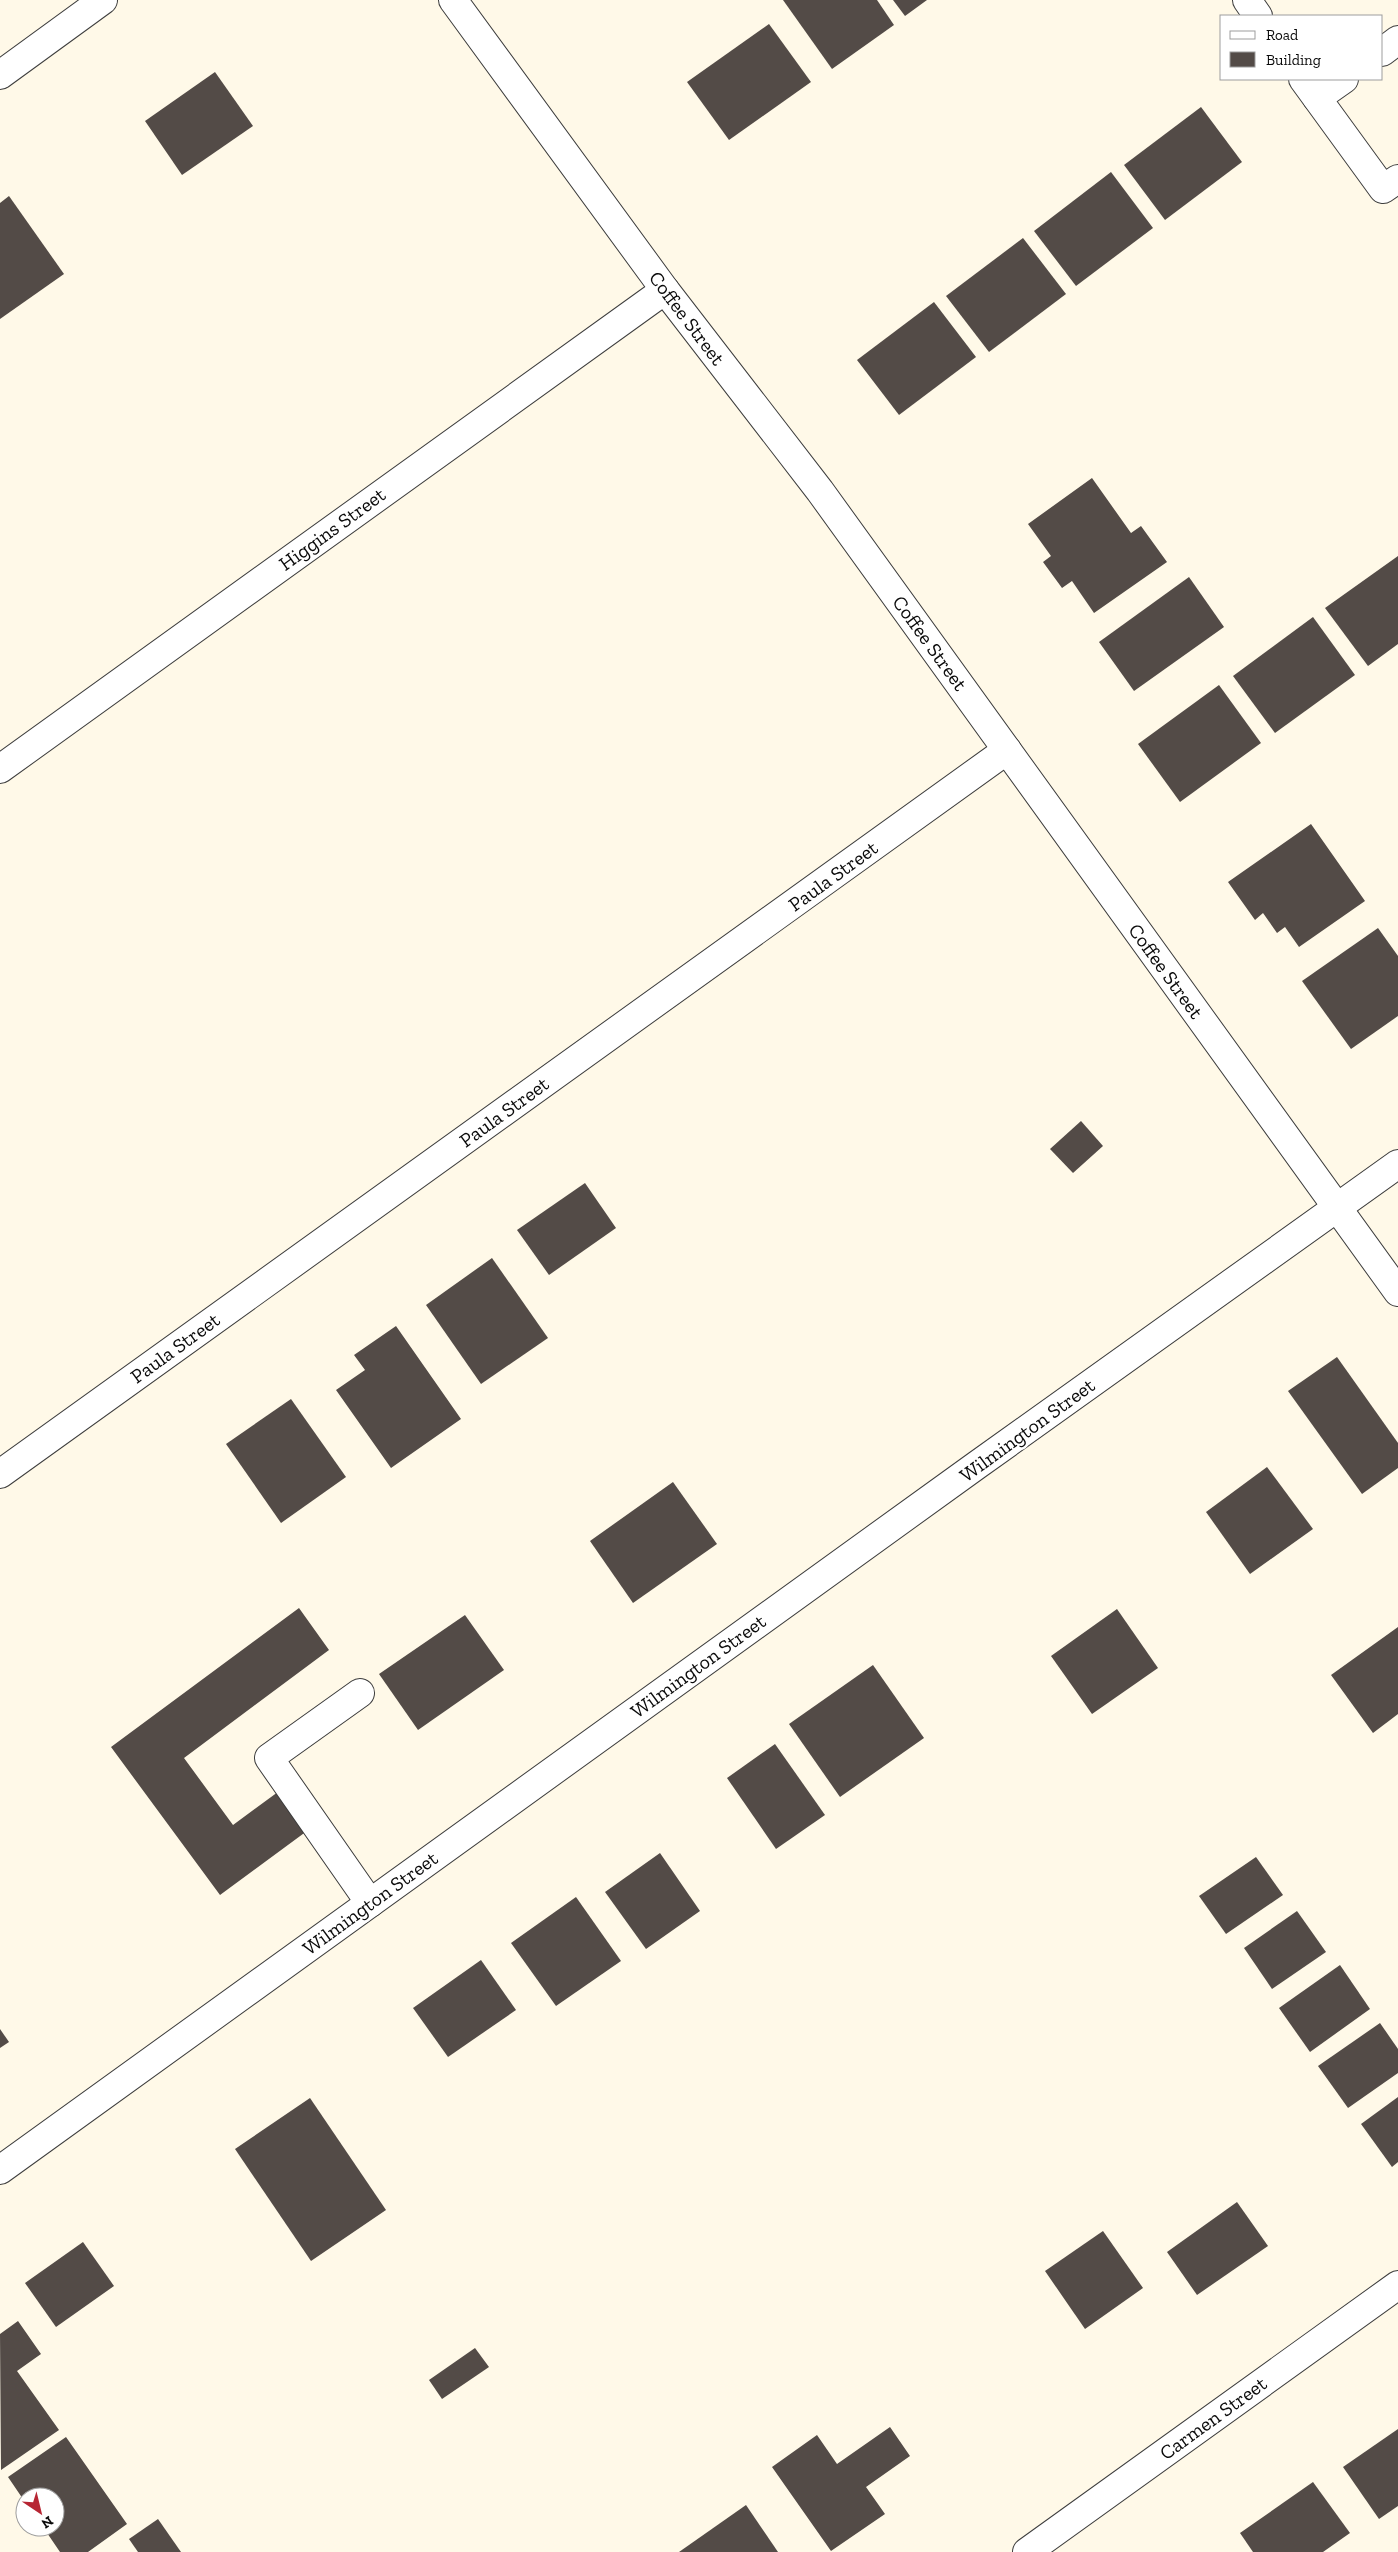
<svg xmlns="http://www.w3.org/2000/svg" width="1398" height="2552" font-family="'Zilla Slab',serif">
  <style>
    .building { fill: #534b47 }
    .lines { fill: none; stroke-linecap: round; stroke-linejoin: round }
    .minor-casing { stroke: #3d3d3d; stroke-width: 30 }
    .minor { stroke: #fff; stroke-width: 28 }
    .labels { text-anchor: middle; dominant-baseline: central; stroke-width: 5; stroke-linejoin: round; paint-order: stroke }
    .street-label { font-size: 20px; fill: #0a0a0a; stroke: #fff }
  </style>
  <rect width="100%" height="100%" fill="#fff9e8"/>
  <g class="building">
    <polygon points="783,0 877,0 894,25 832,69"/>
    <polygon points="893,0 927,0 905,16"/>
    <polygon points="769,24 811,82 729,140 687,82"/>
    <polygon points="215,72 253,126 182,175 145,121"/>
    <polygon points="1201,107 1242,162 1165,220 1124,165"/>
    <polygon points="1111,172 1153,228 1076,286 1034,231"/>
    <polygon points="9,196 64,274 0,319 0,203"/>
    <polygon points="1023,238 1066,294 989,352 946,296"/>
    <polygon points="934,302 976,357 899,415 857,360"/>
    <polygon points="1092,478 1131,533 1141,526 1167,562 1094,613 1072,581 1062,588 1043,562 1051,556 1028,524"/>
    <polygon points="1398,556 1398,644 1368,666 1325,608"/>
    <polygon points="1189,577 1224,627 1134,691 1099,642"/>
    <polygon points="1313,617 1355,675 1275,733 1233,676"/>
    <polygon points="1219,685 1261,743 1180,802 1138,744"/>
    <polygon points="1311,824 1365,901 1299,947 1285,927 1277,933 1263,913 1255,920 1228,882"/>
    <polygon points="1378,928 1398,956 1398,1016 1351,1049 1302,981"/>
    <polygon points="1081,1121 1103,1146 1073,1173 1050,1149"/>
    <polygon points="585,1183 616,1228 549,1275 517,1230"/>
    <polygon points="492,1258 548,1338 481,1384 426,1305"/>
    <polygon points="396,1326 461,1419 391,1468 336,1390 365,1370 354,1355"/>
    <polygon points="1337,1357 1398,1443 1398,1468 1362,1494 1288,1391"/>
    <polygon points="291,1399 346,1477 281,1523 226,1444"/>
    <polygon points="1267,1467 1313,1529 1250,1574 1206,1512"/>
    <polygon points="673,1482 717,1544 633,1603 590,1541"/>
    <polygon points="299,1608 329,1650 184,1758 233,1825 282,1789 311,1828 220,1895 111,1747"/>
    <polygon points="1117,1609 1158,1668 1092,1714 1051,1656"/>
    <polygon points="465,1615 504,1670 418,1730 379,1674"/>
    <polygon points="1398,1627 1398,1714 1373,1733 1331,1675"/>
    <polygon points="873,1665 924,1738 840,1797 789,1724"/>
    <polygon points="775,1744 825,1815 776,1849 727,1778"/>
    <polygon points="660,1853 700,1911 646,1949 605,1892"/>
    <polygon points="1256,1857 1283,1895 1226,1934 1199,1896"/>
    <polygon points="576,1897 621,1961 556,2006 511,1943"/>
    <polygon points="1297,1911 1326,1952 1272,1989 1244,1948"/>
    <polygon points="481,1960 516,2010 448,2057 413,2008"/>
    <polygon points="1340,1965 1370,2009 1310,2052 1279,2008"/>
    <polygon points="1380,2023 1398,2049 1398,2073 1348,2108 1318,2066"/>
    <polygon points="0,2029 9,2042 0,2048"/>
    <polygon points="1398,2097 1398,2162 1392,2167 1361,2124"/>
    <polygon points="310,2098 386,2210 311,2261 235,2149"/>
    <polygon points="1237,2202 1268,2246 1197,2295 1167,2252"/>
    <polygon points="1103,2231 1143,2288 1085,2329 1045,2271"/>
    <polygon points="83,2242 114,2286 56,2327 25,2283"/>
    <polygon points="18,2321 41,2354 17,2371 59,2430 1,2470 0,2334"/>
    <polygon points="475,2348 489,2367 442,2399 429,2380"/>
    <polygon points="890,2427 910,2456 866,2487 885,2514 831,2551 772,2467 817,2435 837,2464"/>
    <polygon points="1398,2429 1398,2506 1379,2519 1343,2467"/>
    <polygon points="66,2437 127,2524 88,2552 60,2552 43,2527 55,2527 55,2497 25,2497 25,2502 8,2477"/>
    <polygon points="1313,2482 1350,2533 1323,2552 1253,2552 1240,2533"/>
    <polygon points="746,2505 778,2552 679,2552"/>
    <polygon points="158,2519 181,2552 138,2552 129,2539"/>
  </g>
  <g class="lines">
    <defs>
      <g id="minor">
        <polyline points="453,0 665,290 820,491 1398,1292"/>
        <polyline points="1247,0 1258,16"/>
        <polyline points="1382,52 1398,40"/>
        <polyline points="0,75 103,0"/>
        <polyline points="1303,79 1383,189 1398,179"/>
        <polyline points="1317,98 1344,79"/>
        <polyline points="0,769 665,290"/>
        <polyline points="0,1474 1007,750"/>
        <polyline points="360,1693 269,1758 370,1903"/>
        <polyline points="0,2170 977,1465 1398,1164"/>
        <polyline points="1027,2552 1398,2285"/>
      </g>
    </defs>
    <use href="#minor" class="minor-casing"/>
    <use href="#minor" class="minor"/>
  </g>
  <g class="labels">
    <g class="street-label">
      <text transform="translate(687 318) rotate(53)">Coffee Street</text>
      <text transform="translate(332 529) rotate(-36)">Higgins Street</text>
      <text transform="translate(930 643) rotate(54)">Coffee Street</text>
      <text transform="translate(833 876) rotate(-36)">Paula Street</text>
      <text transform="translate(1166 971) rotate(54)">Coffee Street</text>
      <text transform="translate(504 1112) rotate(-36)">Paula Street</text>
      <text transform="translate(175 1348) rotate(-36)">Paula Street</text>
      <text transform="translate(1027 1430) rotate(-36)">Wilmington Street</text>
      <text transform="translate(698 1666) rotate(-36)">Wilmington Street</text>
      <text transform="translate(370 1903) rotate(-36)">Wilmington Street</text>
      <text transform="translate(1213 2418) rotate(-36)">Carmen Street</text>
    </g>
  </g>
  <rect x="1220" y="15" width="162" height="65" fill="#ffffff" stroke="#9d9d9d"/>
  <rect x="1230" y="31" width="25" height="8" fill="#ffffff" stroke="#9d9d9d"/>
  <text x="1266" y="40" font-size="15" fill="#0a0a0a">Road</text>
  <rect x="1230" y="52" width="25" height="15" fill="#534b47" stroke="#9d9d9d"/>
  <text x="1266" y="65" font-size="15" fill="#0a0a0a">Building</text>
  <g transform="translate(40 2512) rotate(145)"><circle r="24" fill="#ffffff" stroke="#9d9d9d"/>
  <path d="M0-4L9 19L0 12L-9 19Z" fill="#b72633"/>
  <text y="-8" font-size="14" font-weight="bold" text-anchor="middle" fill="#0a0a0a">N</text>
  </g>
</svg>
